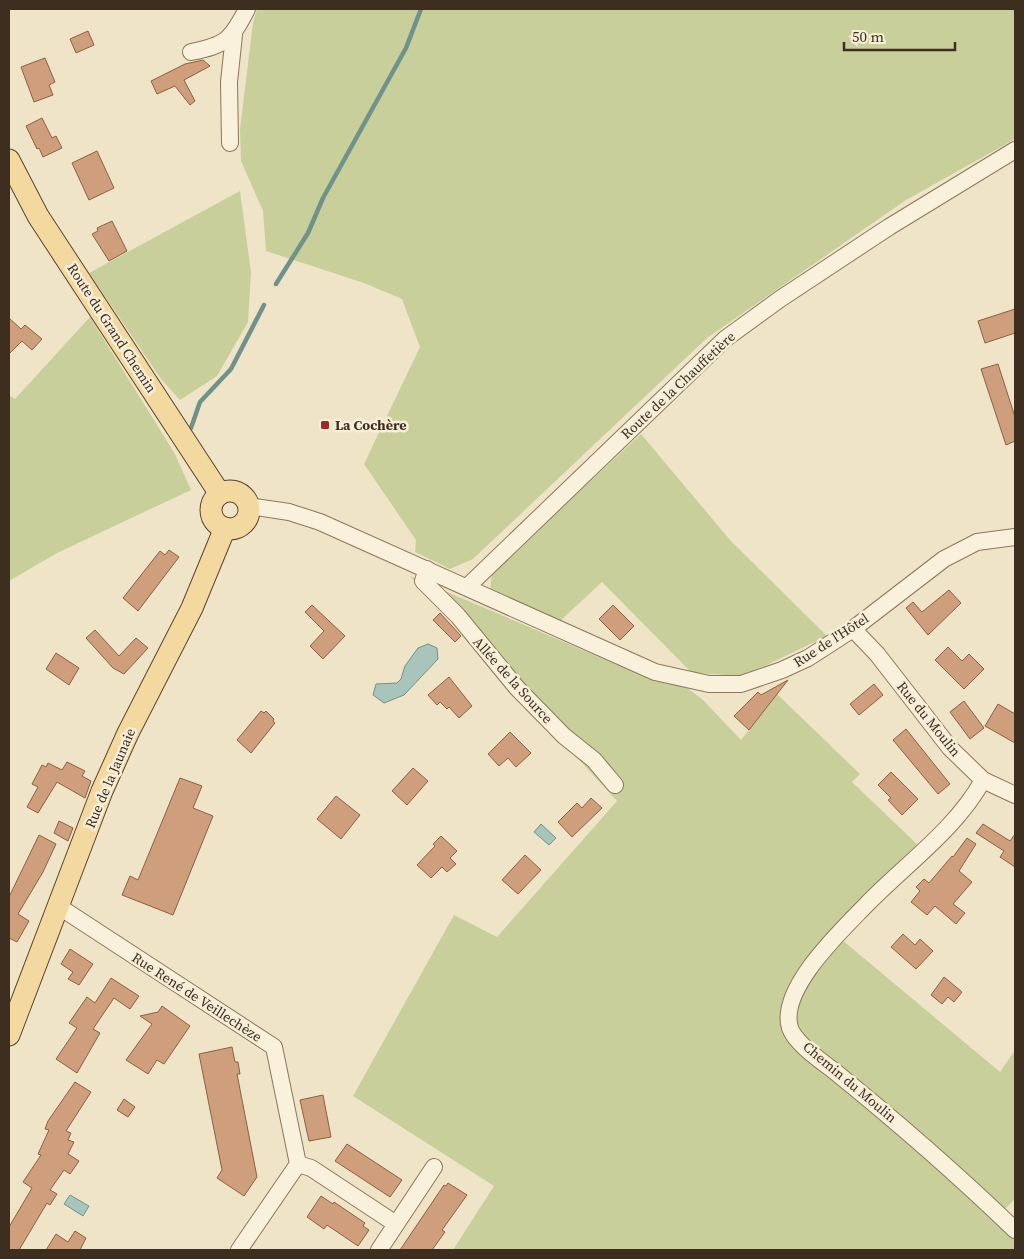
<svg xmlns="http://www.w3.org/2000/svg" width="1024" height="1259" font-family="'Source Serif 4',serif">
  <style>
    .green { fill: #c9cf9b }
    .water { fill: #a9c4bc; stroke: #6f938a }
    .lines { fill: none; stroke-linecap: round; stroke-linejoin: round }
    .stream { stroke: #6f938a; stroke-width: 4.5 }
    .building { fill: #cf9f7d; stroke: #8d5f41 }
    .minor-casing { stroke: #8d765c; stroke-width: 18 }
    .major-casing { stroke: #5b4430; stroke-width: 23 }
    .minor { stroke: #faf1dc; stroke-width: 16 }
    .major { stroke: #f3d9a0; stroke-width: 21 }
    .poi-dot { fill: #9e2a2b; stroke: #f7eed8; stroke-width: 2 }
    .labels { text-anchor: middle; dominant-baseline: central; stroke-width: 5; stroke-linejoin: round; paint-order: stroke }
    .street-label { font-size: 14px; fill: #3d2e20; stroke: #f7eed8 }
    .poi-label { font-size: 14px; font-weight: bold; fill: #3d2e20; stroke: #f7eed8; text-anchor: start }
  </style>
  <rect width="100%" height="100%" fill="#f0e4c8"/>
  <g class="green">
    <polygon points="257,9 1015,9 1015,139 906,200 707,338 473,559 450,569 415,552 416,540 364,464 420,347 402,299 364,283 266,251 263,211 241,161 240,129 253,23"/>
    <polygon points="240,191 251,272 248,322 217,376 180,400 161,379 89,273"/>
    <polygon points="90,317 175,454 191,490 57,553 9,581 9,395 15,399"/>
    <polygon points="641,434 730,540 827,636 744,676 692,673 602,582 559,622 490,592 492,573"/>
    <polygon points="410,576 653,680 687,688 703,700 741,740 777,694 860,774 852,782 920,847 841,939 1000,1072 1015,1050 1015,1199 1004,1210 1015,1220 1015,1250 453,1250 494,1186 353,1096 454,915 497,937 617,801"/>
  </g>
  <g class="water">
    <polygon points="428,644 437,648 438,659 404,695 384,703 373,695 376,684 397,683 401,679 405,666 418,648"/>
    <polygon points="541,824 556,838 549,845 534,832"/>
    <polygon points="70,1195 89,1206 83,1216 64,1204"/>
  </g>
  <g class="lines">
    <g class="stream">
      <polyline points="276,284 308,233 323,198 406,48 421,9"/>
      <polyline points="191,428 200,402 231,369 264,305"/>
    </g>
  </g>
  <g class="building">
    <polygon points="88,31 94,45 76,53 70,39"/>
    <polygon points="45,58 55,82 49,85 53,95 34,102 21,67"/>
    <polygon points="203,60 210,66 184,80 195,101 190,105 175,86 157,94 151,81 185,64"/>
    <polygon points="42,118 52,138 56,136 62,148 43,157 39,148 37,149 26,126"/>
    <polygon points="97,151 114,188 89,200 72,163"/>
    <polygon points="112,221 127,251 109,261 92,234 98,231 97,228"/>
    <polygon points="1015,309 1015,333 985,343 978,321"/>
    <polygon points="9,318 21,329 25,325 42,339 32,350 22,341 9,354"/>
    <polygon points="998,364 1015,417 1015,441 1006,445 981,369"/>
    <polygon points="169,550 179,557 138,611 123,598 160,551 165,555"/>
    <polygon points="949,590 961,603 928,635 906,608 913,602 922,612"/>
    <polygon points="312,605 345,636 323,659 310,646 324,631 305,612"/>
    <polygon points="613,605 634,626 620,640 599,619"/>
    <polygon points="440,613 461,636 455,642 433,620"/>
    <polygon points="95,630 119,656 136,638 148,648 124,674 113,668 86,638"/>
    <polygon points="948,647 962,661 969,654 984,669 964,689 935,660"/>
    <polygon points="56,653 79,668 69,685 46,669"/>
    <polygon points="449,677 472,706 459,718 449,707 447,709 440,702 437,705 428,695"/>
    <polygon points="788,680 749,730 734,716 758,692 761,695"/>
    <polygon points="874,684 883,695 859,715 850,704"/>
    <polygon points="964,701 984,728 970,739 950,712"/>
    <polygon points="998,704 1015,714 1015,743 985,726"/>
    <polygon points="261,711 264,713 266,711 274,719 273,721 275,723 251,753 237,740"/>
    <polygon points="906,729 950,784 938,794 893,740"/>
    <polygon points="510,732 531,753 516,767 508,758 499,766 488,754"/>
    <polygon points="67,762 85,771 82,776 91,781 85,798 57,782 38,813 27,807 38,787 32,784 42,765 46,767 48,763 62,770"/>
    <polygon points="413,768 428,781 407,805 392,791"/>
    <polygon points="891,772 918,799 902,815 888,800 891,798 878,785"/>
    <polygon points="180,778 202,786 193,808 213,816 173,915 122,895 130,876 138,880"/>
    <polygon points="336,796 360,815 341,839 317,819"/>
    <polygon points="591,798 602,808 572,837 558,822 577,803 582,808"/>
    <polygon points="59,821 73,828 68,841 54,833"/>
    <polygon points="983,824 1010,841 1015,834 1015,867 1000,857 1004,851 976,833"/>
    <polygon points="39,835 56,844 43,872 18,914 29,921 17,942 9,938 9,897"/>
    <polygon points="441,836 457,851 450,858 456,864 447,872 442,867 431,878 417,865 435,846 433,844"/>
    <polygon points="967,838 976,844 959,871 972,882 953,904 965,913 956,924 935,906 927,915 911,902 920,891 916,887 924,879 929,883 952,856 953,857"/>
    <polygon points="525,855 541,870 518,894 502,880"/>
    <polygon points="903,934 915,945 920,939 933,951 916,969 891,947"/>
    <polygon points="70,949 93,964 79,985 68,979 73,972 61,964"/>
    <polygon points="944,977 962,992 954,1002 948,997 942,1004 931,995"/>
    <polygon points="111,978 139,996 130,1009 114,998 93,1029 100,1033 77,1073 56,1059 77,1028 69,1023 87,997 95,1003"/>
    <polygon points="162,1006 190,1026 164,1064 157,1060 148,1074 126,1060 152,1024 140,1016 158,1012"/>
    <polygon points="232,1047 235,1062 238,1062 240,1074 237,1074 257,1177 244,1196 217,1178 222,1170 199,1054"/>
    <polygon points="75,1082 91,1092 66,1131 71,1133 68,1140 74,1142 68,1154 79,1161 70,1174 64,1170 50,1190 57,1194 50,1205 47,1203 19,1250 9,1250 9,1227 32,1188 23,1182 41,1155 38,1154 49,1130 45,1129 48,1121"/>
    <polygon points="323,1095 331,1137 309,1141 300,1100"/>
    <polygon points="124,1099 135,1107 128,1117 117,1110"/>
    <polygon points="347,1144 402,1180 390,1197 335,1161"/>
    <polygon points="448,1183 467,1195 442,1230 445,1232 432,1250 400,1250 444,1185 446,1186"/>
    <polygon points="321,1196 333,1204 334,1202 365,1223 363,1226 369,1230 358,1246 327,1225 324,1229 307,1217"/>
    <polygon points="75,1231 86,1238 80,1250 46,1250 56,1234 68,1242"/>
  </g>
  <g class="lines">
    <defs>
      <g id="minor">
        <path d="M191 52C226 45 231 40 247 9"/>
        <polyline points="230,143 229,82 234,35"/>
        <polyline points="249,506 289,512 320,522 655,672 709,684 741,684 782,670 808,658 853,629 944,559 977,542 1015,537"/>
        <polyline points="427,569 423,581 458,616 517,688 564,736 594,760 615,785"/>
        <polyline points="467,587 725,339 780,299 889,227 1015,150"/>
        <polyline points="853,629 877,654 950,748 983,780 1015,795"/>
        <path d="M983 780C956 829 906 864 867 904 843 929 778 989 790 1028 795 1043 821 1061 833 1070 896 1121 957 1174 1015 1230"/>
        <polyline points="58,906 274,1047 298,1164 239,1250"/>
        <polyline points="298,1164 311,1168 396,1224"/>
        <polyline points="379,1250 434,1167"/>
      </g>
      <g id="major">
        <polyline points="9,160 38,216 220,494"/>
        <circle cx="230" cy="510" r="19"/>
        <polyline points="9,1035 102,791 128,733 192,608 225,528"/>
      </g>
    </defs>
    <use href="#minor" class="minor-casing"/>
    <use href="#major" class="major-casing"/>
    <use href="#minor" class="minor"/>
    <use href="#major" class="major"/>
  </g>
  <rect class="poi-dot" x="320" y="420" width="10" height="10" rx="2.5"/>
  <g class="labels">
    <g class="street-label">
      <text transform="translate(112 328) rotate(57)">Route du Grand Chemin</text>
      <text transform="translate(678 385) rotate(-43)">Route de la Chauffetière</text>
      <text transform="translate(831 640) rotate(-33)">Rue de l'Hôtel</text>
      <text transform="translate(513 680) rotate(48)">Allée de la Source</text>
      <text transform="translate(929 719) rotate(51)">Rue du Moulin</text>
      <text transform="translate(110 778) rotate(-67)">Rue de la Jaunaie</text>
      <text transform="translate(197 997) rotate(33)">Rue René de Veillechèze</text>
      <text transform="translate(850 1082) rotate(40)">Chemin du Moulin</text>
    </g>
    <g class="poi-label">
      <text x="335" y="425">La Cochère</text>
    </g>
  </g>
  <rect width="1024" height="1259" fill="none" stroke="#3d2e20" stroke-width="20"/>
  <path d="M844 42v8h111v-8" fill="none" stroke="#3d2e20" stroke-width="2.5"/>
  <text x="852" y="42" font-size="15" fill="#3d2e20" stroke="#f7eed8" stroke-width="4" paint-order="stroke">50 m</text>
</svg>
